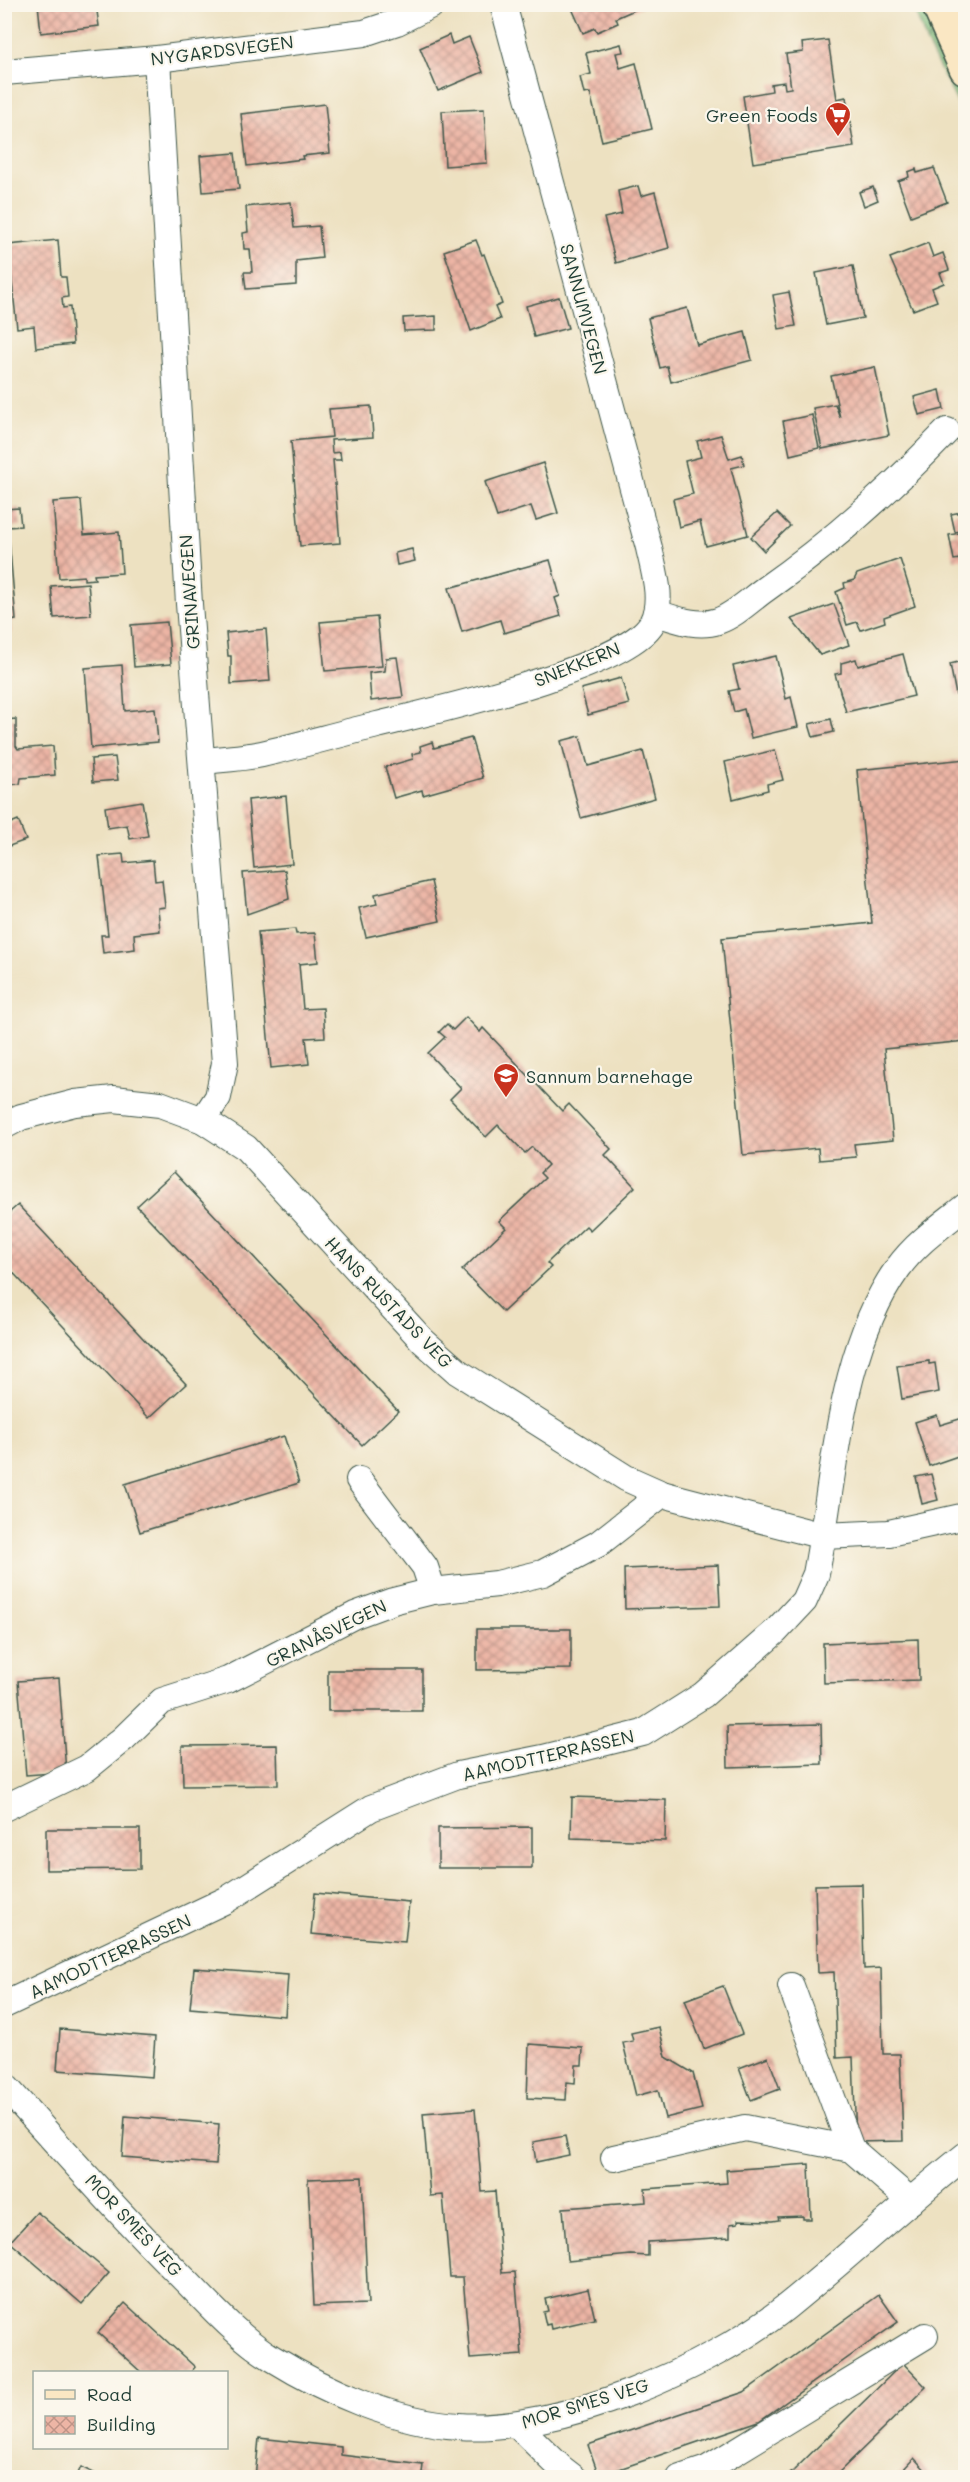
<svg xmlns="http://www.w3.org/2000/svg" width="970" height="2482" font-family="Mali,sans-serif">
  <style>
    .forest { fill: url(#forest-firs); stroke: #507c58; stroke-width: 1.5 }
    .building { fill: url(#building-cross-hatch) }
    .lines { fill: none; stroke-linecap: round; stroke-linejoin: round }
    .street-casing { stroke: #3e5649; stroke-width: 28 }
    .secondary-casing { stroke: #3e5649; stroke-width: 36 }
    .street { stroke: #fff; stroke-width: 26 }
    .secondary { stroke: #fae7c3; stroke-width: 33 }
    .labels { text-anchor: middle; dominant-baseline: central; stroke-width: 4.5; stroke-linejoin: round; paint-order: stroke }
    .street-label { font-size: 18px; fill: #1f3d34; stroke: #fbf7ec }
    .poi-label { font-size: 18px; fill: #1f3d34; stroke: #fbf7ec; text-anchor: end }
  </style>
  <defs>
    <pattern id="forest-firs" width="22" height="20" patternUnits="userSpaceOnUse" patternTransform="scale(1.5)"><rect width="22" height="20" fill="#80bc7c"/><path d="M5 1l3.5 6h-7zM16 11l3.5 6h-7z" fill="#689a66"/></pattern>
    <pattern id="building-cross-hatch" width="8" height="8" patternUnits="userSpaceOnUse" patternTransform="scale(1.5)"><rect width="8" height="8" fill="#edb5a5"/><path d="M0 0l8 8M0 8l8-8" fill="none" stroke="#bf9487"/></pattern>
  </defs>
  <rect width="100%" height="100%" fill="#fbf7ec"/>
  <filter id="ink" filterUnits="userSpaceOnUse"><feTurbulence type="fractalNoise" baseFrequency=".0167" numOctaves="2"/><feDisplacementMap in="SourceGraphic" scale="12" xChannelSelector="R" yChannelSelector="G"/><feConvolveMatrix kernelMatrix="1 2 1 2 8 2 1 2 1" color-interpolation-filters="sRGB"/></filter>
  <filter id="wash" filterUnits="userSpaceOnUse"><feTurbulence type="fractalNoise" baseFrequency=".008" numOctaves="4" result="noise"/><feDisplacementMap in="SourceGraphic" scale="24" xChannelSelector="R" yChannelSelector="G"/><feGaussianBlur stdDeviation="1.35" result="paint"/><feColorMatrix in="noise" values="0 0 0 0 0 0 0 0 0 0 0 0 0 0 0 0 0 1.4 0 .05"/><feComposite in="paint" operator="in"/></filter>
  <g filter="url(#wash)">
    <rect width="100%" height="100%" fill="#ede1c1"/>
    <polygon class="forest" points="913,5 965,5 965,117 927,43"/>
    <g id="blocks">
      <g class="building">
        <polygon points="38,4 96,4 99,26 41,33"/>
        <polygon points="570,4 648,4 616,18 618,23 597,32 595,28 583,33"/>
        <polygon points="449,35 452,44 469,37 483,72 438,91 420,48"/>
        <polygon points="828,40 837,99 846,97 854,147 753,163 743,96 772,91 771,84 784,82 785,89 791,88 786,54 803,52 802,43"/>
        <polygon points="621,44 623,52 616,53 620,68 636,63 652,129 602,141 590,93 584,94 580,77 591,74 586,53"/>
        <polygon points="325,104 330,153 302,156 303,159 247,166 241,114"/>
        <polygon points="484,109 487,163 445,166 442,111"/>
        <polygon points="235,153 239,189 203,192 200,156"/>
        <polygon points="934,168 947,202 911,216 898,181 909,177 908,172 916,169 917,173"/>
        <polygon points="638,186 641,196 655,192 669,248 616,263 604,218 622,214 618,191"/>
        <polygon points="873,187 878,200 864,206 859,192"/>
        <polygon points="291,202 294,228 319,226 322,258 296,261 296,285 246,289 244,272 252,272 250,249 244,249 243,233 248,232 246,207"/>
        <polygon points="58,240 61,277 66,277 68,297 62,298 63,308 70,307 73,344 36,348 34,326 17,328 8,245"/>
        <polygon points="476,240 482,255 484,254 502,304 495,307 500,319 471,331 444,251"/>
        <polygon points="928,243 933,257 943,253 949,270 940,273 944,283 932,288 937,301 913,310 890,258"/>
        <polygon points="853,266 863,318 826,325 816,273"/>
        <polygon points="789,292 796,326 779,329 773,295"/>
        <polygon points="559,297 568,328 534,337 526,306"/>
        <polygon points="687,308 697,345 745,332 752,360 671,382 667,366 660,368 648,318"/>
        <polygon points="436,316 436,330 404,331 403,318"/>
        <polygon points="875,367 889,435 822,449 813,408 835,404 840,418 831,376"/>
        <polygon points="940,390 944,409 919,415 914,397"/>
        <polygon points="371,406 373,437 331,440 332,453 340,452 341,460 333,460 340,543 300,546 291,441 332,437 329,409"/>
        <polygon points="812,415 819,448 790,455 783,421"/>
        <polygon points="721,435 729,459 742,455 744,465 731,468 748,535 706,546 700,521 679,527 673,499 693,494 685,461 701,457 697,441"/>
        <polygon points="543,463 558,513 536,520 531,506 497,517 485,482"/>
        <polygon points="81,500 84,535 119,532 122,573 94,575 95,579 84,580 84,576 59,578 53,502"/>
        <polygon points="19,508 21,526 8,527 16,620 10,621 12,634 4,635 4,509"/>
        <polygon points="966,511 966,530 955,532 951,514"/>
        <polygon points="777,513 790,526 764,551 751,537"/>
        <polygon points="966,532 966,558 954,560 949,535"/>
        <polygon points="412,549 415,561 397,565 395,553"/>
        <polygon points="900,559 915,606 884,617 885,622 861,630 857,622 847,625 836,592 845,588 844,583 854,580 857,574"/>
        <polygon points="550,560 560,596 555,598 561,616 504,633 500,620 462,632 449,588"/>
        <polygon points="88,583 91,615 54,618 51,586"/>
        <polygon points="834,604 849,645 820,655 791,619"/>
        <polygon points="377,617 382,666 325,671 320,622"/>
        <polygon points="167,622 171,664 134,667 131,625"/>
        <polygon points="266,629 270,681 231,684 231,656 228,656 226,633"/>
        <polygon points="903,654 914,696 846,712 835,674 841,673 841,663 856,659 858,666"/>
        <polygon points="776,656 786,699 791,697 798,727 751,738 744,709 734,712 729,691 739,689 733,666"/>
        <polygon points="397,657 403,697 371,701 369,673 385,671 386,658"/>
        <polygon points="966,660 966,693 956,695 950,664"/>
        <polygon points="122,665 125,711 155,708 158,742 91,748 85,668"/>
        <polygon points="621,678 629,704 588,715 581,689"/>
        <polygon points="16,719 16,746 18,749 53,746 55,775 21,778 20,784 4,785 4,720"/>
        <polygon points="831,719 834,732 813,737 809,724"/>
        <polygon points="580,736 588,766 643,751 655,798 581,818 561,741"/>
        <polygon points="471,738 483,778 423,795 422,790 394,798 385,767 413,759 412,754 421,752 420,746 432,742 434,748"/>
        <polygon points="775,750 783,780 767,784 768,790 733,799 725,762"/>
        <polygon points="115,757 118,780 93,782 91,759"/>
        <polygon points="966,759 966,1041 884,1049 893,1140 854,1144 856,1157 819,1160 818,1148 743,1155 722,938 872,923 857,770"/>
        <polygon points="286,796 292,864 254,868 248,800"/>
        <polygon points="142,801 148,836 130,839 127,825 108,828 105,807"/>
        <polygon points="18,820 26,840 4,848 4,826"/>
        <polygon points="123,854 124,863 153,860 155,881 162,880 165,907 158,908 160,931 134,934 135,949 103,953 101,935 108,935 99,856"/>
        <polygon points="285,870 289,899 247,914 243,873"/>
        <polygon points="431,881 440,921 366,937 359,908 377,904 375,894"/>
        <polygon points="295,929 296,934 315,933 318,962 299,964 303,1009 323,1008 325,1037 306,1038 309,1064 271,1068 258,932"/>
        <polygon points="466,1017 480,1032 483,1028 562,1111 569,1104 611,1149 605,1155 635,1187 590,1230 586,1226 547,1263 551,1267 503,1312 462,1270 506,1228 499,1221 545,1178 540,1173 548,1165 532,1147 525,1153 498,1125 486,1137 450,1099 461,1088 428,1053 445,1037 439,1032 447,1024 453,1030"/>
        <polygon points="174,1172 398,1411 362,1445 137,1206"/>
        <polygon points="18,1205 186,1384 149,1418 4,1263 4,1217"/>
        <polygon points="929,1361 929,1364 935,1363 939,1392 902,1399 897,1366"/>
        <polygon points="937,1415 940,1425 966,1417 966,1477 958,1456 929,1466 915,1422"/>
        <polygon points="284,1436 299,1483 140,1532 125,1484"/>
        <polygon points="931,1474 938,1500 922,1504 916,1477"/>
        <polygon points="718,1565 720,1606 625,1609 624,1569"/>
        <polygon points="477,1629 571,1629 571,1669 477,1670"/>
        <polygon points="918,1639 919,1680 824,1683 823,1643"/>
        <rect x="328" y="1670" width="94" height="41"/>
        <polygon points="59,1678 66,1772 26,1775 18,1681"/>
        <polygon points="821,1724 822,1764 728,1767 727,1726"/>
        <polygon points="277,1745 278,1785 183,1786 182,1746"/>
        <polygon points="572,1797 666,1800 665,1841 571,1838"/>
        <polygon points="532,1827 532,1868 438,1868 438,1828"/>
        <polygon points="46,1829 140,1829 140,1869 46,1870"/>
        <polygon points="862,1884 864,1969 881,1968 883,2054 900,2054 903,2141 856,2142 853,2057 837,2058 834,1972 818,1973 815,1885"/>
        <polygon points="315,1893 409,1902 405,1942 311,1934"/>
        <polygon points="194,1968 288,1975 285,2016 190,2008"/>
        <polygon points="723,1986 742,2034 704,2049 685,2000"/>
        <polygon points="659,2027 666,2057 693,2073 702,2109 665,2118 658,2090 636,2096 623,2043 633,2041 631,2033"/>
        <polygon points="60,2029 155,2037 152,2077 57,2070"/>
        <polygon points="529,2044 583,2048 582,2065 576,2065 575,2083 567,2082 566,2100 527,2098"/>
        <polygon points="768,2057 780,2089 751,2100 739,2068"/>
        <polygon points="475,2109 482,2192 495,2191 502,2273 515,2272 522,2355 470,2359 463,2277 450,2277 443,2195 430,2196 423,2113"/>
        <polygon points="125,2116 219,2124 216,2164 122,2157"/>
        <polygon points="565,2136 569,2155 536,2162 533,2142"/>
        <polygon points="809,2164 811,2219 803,2219 803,2216 778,2217 779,2220 772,2221 738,2220 738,2223 730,2224 730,2237 648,2242 648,2256 631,2255 568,2261 567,2259 563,2208 646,2202 645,2189 727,2183 726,2170"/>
        <polygon points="362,2177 368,2304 314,2306 308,2179"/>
        <polygon points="37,2212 109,2273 82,2304 10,2242"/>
        <polygon points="588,2289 595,2319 551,2329 550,2324 546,2325 543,2312 548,2311 545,2299"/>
        <polygon points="879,2295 898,2322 759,2421 599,2476 588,2445 744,2392"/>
        <polygon points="125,2303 195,2367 191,2372 141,2372 98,2333"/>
        <polygon points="903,2363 926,2387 833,2478 786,2478"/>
        <polygon points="259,2438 341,2447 341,2455 423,2465 422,2473 452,2478 255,2478"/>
        <polygon points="914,2458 933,2478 895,2478 901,2472"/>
        <polygon points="81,2467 104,2478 76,2478"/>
      </g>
    </g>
  </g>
  <g filter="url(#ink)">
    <use href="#blocks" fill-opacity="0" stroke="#3e5649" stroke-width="1.5"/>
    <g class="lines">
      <defs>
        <g id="street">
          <polyline points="157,59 189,604 225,1063 218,1097 203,1120"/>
          <polyline points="4,72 157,59 364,33 397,22 433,4"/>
          <path d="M656 613C676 619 697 628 718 621 735 615 750 600 764 590 830 544 891 489 947 431"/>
          <path d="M203 761C223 759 243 758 262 754 301 745 339 734 377 725 432 711 625 669 652 623 664 601 654 571 649 548L503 4"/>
          <polyline points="4,1126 21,1117 75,1103 114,1099 160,1104 203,1120 246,1148 423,1341 458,1372 626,1478 662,1494 823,1536 889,1533 966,1516"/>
          <polyline points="359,1480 425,1567 433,1591"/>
          <polyline points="4,1808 87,1768 124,1738 162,1701 228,1680 355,1615 393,1601 433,1591 497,1584 543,1573 598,1544 662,1494"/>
          <polyline points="791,1986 851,2149"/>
          <path d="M4 2005 226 1900 371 1808 458 1775 543 1758 643 1733 703 1695 776 1631 804 1601 816 1574C835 1476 839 1350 898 1268 916 1243 942 1225 966 1206"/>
          <path d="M4 2085C65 2152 125 2221 189 2284 214 2310 241 2339 272 2358 327 2392 395 2422 459 2426 558 2433 708 2369 786 2307 847 2258 904 2204 966 2155"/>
          <polyline points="614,2158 745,2128 851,2149 911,2201"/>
          <polyline points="517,2425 561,2468 574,2478"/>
          <polyline points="680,2478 707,2469 925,2336"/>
        </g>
        <polyline id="secondary" points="938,4 966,68"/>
      </defs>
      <use href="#street" class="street-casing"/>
      <use href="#secondary" class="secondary-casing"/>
      <use href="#street" class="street"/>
      <use href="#secondary" class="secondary"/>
    </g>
  </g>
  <defs>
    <symbol id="supermarket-pin" viewBox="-11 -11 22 30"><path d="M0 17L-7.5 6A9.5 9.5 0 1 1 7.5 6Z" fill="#c8321e" stroke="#fbf7ec"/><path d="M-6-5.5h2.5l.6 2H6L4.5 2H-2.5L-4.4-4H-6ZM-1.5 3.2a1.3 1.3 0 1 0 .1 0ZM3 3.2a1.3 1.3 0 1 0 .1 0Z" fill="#fff"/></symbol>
    <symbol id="school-pin" viewBox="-11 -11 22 30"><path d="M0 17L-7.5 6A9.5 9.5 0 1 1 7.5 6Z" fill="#c8321e" stroke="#fbf7ec"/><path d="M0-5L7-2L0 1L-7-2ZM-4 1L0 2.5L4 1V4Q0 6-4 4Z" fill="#fff"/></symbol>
  </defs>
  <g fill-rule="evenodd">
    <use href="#supermarket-pin" x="823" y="100" width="30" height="40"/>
    <use href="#school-pin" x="491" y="1061" width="30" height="40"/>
  </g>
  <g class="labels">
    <g class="street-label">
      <text transform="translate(222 50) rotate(-7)">NYGARDSVEGEN</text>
      <text transform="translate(584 309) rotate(75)">SANNUMVEGEN</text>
      <text transform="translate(189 592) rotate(-94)">GRINAVEGEN</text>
      <text transform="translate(577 664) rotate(-22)">SNEKKERN</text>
      <text transform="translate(389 1302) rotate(46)">HANS RUSTADS VEG</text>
      <text transform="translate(326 1633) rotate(-26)">GRANÅSVEGEN</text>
      <text transform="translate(548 1755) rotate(-13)">AAMODTTERRASSEN</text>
      <text transform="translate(110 1956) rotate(-25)">AAMODTTERRASSEN</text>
      <text transform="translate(134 2225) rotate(47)">MOR SMES VEG</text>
      <text transform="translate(585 2403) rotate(-17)">MOR SMES VEG</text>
    </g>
    <g class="poi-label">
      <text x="818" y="115">Green Foods</text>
      <text x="526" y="1076" text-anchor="start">Sannum barnehage</text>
    </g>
  </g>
  <rect width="970" height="2482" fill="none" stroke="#fbf7ec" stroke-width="24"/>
  <rect x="33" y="2371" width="195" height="78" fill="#fbf7ec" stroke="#a3ada2" stroke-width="1.5"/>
  <rect x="45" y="2390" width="30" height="9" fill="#fae7c3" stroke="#a3ada2" stroke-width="1.5"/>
  <text x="87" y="2401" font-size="18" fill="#1f3d34">Road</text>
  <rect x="45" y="2416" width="30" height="18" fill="url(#building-cross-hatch)" stroke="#a3ada2" stroke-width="1.5"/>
  <text x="87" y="2431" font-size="18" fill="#1f3d34">Building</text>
</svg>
